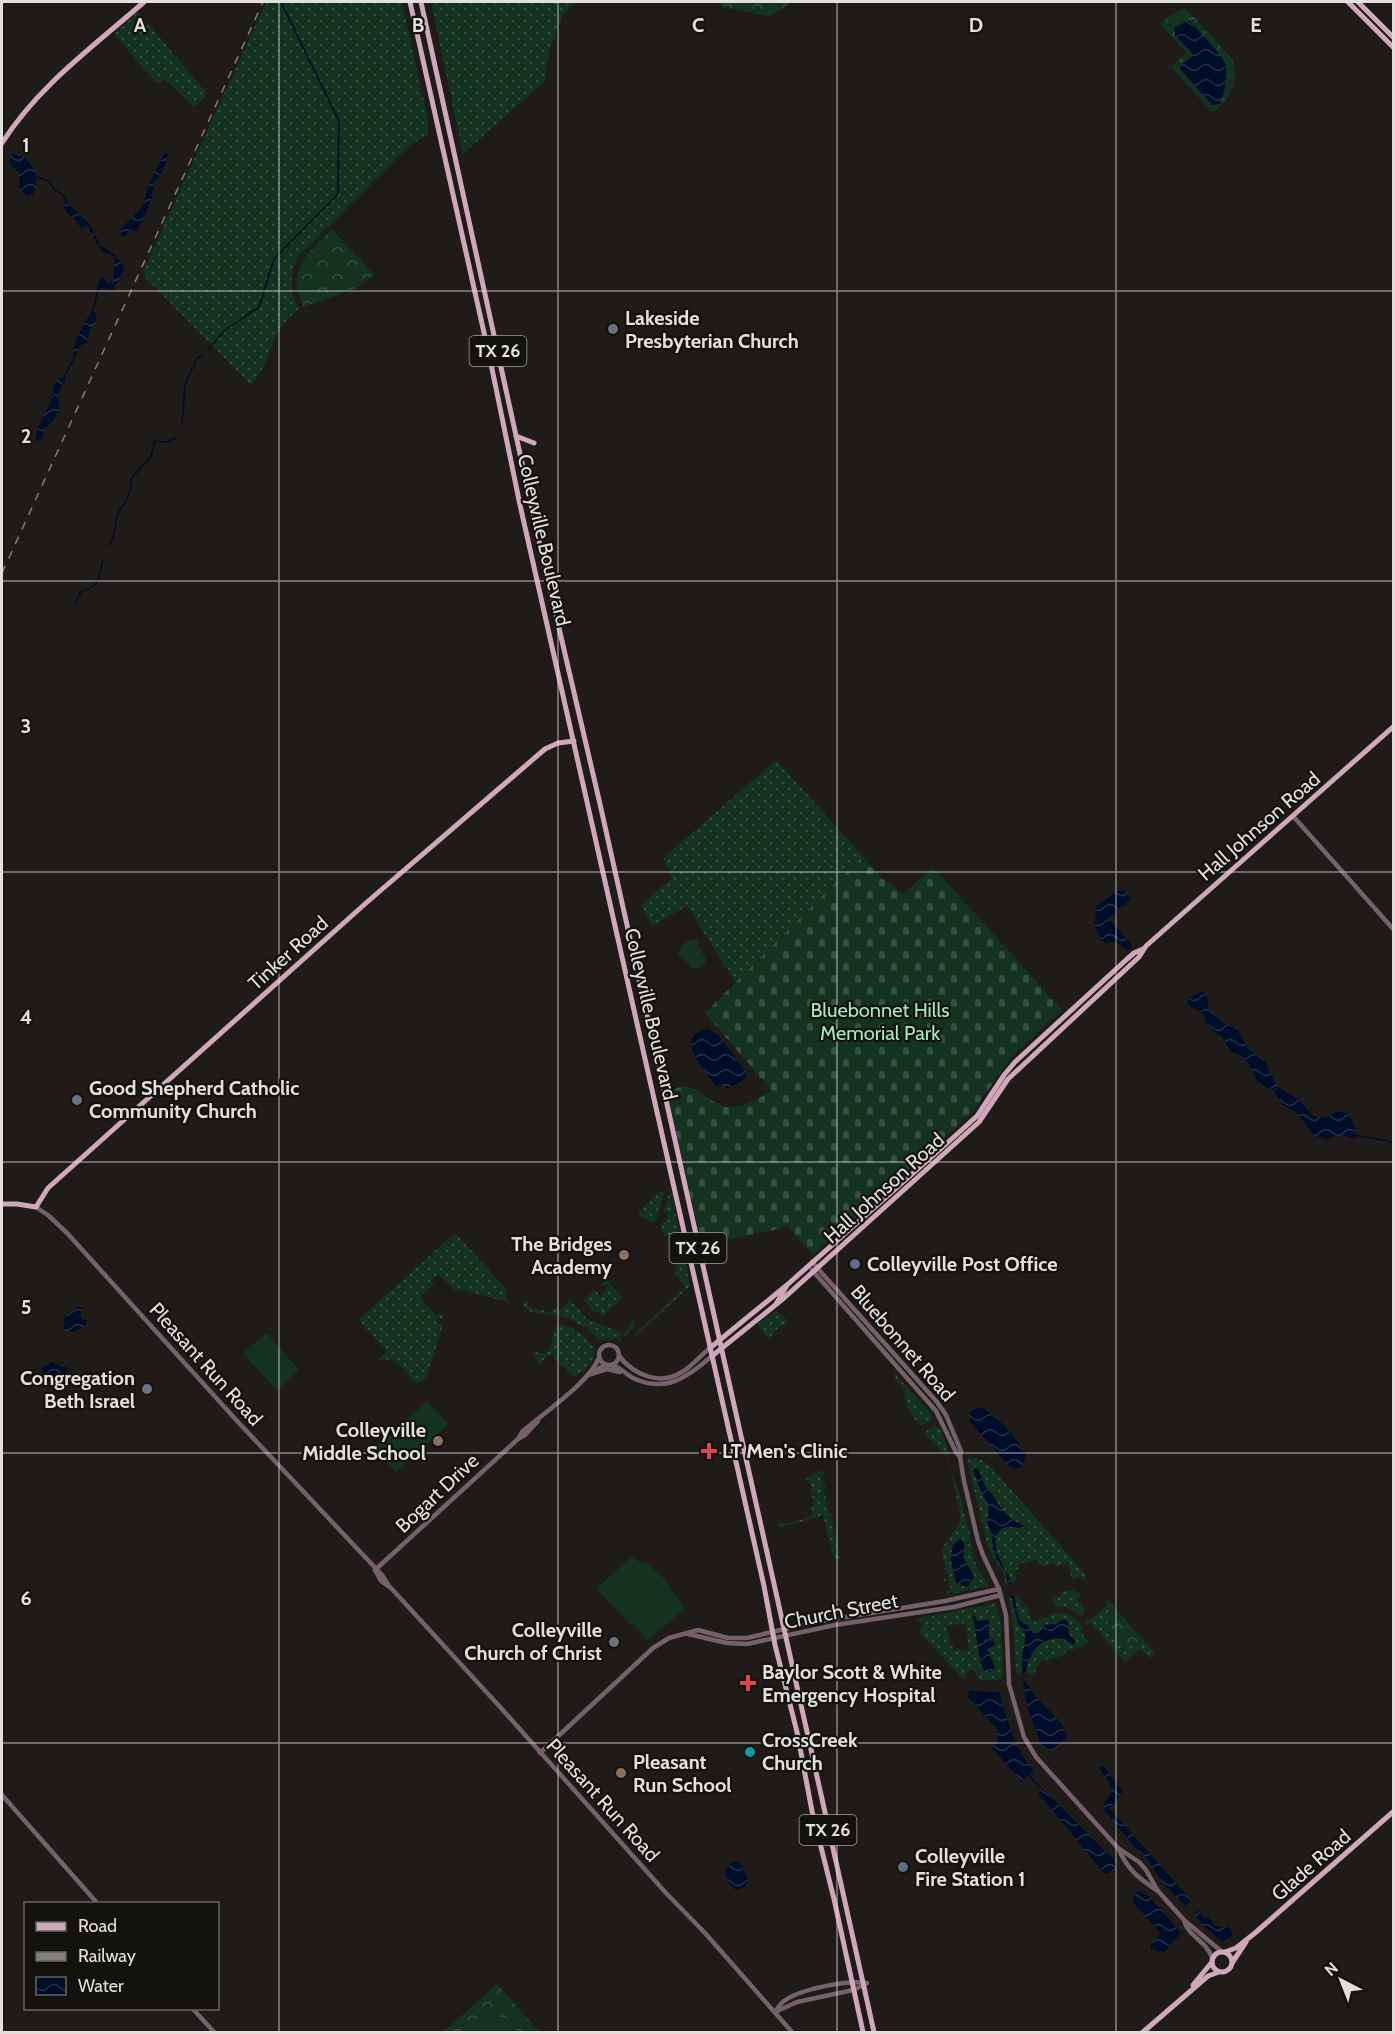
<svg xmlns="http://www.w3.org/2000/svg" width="1395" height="2034" font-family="Cabin,sans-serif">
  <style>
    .grass { fill: url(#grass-dots); fill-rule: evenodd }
    .forest { fill: url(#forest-crowns) }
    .cemetery { fill: url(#cemetery-stones) }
    .pitch { fill: #133220 }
    .water { fill: url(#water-waves) }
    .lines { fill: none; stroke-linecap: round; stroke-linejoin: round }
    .stream { stroke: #000d28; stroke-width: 1.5 }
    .minor { stroke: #74616b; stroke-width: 4.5 }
    .major { stroke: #d0a8bc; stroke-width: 5 }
    .rail { stroke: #817e7b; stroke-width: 1.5; stroke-dasharray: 8 8; stroke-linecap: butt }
    .grid { fill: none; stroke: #e2dfdd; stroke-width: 1.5; stroke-opacity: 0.55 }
    .worship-dot { fill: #6b7280; stroke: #14120f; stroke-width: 2 }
    .education-dot { fill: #8d6e63; stroke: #14120f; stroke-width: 2 }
    .service-dot { fill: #5c6f8a; stroke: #14120f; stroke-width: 2 }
    .health-dot { fill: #e0444e; stroke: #14120f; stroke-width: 2 }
    .culture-dot { fill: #0f9aa8; stroke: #14120f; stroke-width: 2 }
    .labels { text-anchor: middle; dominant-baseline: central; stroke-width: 4.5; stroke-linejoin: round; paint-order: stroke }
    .shield { fill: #14120f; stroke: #a4a29f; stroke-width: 1.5 }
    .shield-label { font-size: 18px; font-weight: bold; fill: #e2dfdd }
    .poi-label { font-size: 20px; font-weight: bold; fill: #e2dfdd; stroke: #14120f; text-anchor: start }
    .street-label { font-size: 20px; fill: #e2dfdd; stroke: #14120f }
    .park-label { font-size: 20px; fill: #a3e9bd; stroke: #14120f }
    .grid-label { font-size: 20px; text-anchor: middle; font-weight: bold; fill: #e2dfdd; stroke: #14120f; stroke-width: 4.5; stroke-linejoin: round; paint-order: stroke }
  </style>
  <defs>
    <pattern id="grass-dots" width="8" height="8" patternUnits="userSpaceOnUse" patternTransform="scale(1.5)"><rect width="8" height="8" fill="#133220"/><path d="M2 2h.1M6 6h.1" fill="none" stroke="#354f40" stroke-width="1.8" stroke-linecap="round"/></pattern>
    <pattern id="forest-crowns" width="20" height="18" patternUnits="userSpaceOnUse" patternTransform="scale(1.5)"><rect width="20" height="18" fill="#133220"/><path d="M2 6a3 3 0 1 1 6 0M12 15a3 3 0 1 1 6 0" fill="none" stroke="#354f40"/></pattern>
    <pattern id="cemetery-stones" width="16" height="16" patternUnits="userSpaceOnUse" patternTransform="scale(1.5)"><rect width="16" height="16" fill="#133220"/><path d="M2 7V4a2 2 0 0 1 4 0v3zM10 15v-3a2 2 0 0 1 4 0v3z" fill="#354f40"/></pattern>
    <pattern id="water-waves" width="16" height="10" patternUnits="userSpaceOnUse" patternTransform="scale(1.5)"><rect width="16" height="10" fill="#000d28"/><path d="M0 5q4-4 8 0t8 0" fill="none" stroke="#253047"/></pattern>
  </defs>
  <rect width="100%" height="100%" fill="#1e1b18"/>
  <g class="grass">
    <path d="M266 2H402L428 120V135L410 145 296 259C290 281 289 289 299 309 267 333 275 358 251 385L142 274Z"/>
    <polygon points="431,2 578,2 563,14 549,52 545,81 463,154"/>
    <polygon points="138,12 205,91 206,97 194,107 165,79 159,84 152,79 114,34"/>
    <polygon points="776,760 863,856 736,983 687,906 652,926 641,905 672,878 663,858"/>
    <polygon points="660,1191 664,1193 656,1220 653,1223 640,1216 639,1211"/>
    <polygon points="669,1193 680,1238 670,1192 672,1193 690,1286 636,1336 636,1333 685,1287 682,1281 675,1274 679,1254 667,1240 669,1237 667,1235 665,1237 661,1229 662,1222 666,1221 668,1213 664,1212"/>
    <path d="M455 1233 507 1290 506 1299 510 1303 464 1290 456 1291 438 1274 431 1280 435 1286 433 1285 420 1297 436 1316 440 1314H444L442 1319 438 1317 436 1322 443 1325 427 1376 421 1382 417 1383C400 1371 399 1353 375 1362L387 1351 358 1320Z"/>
    <polygon points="606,1279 623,1298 604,1315 593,1311 584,1300 595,1289 601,1297 609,1285 599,1286"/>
    <path d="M567 1298 571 1301V1305L573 1303 587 1319 619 1331 623 1334 632 1324 631 1320 635 1322V1326L625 1336 621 1335 620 1337 622 1339 619 1341 617 1337 612 1339 600 1340 587 1329 588 1327 585 1325 584 1327C577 1323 569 1318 561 1316 549 1314 532 1316 523 1306L525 1302 528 1301V1306L551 1313 553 1309 557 1307 560 1310 569 1302Z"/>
    <polygon points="776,1310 789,1322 779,1327 769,1339 757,1325"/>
    <path d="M561 1324C590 1334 611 1355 576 1376H573L552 1355 546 1356 540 1366 532 1351 543 1354 548 1352 556 1327Z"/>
    <polygon points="895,1374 928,1410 932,1416 932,1420 924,1425 917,1423 906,1405 904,1389 894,1378"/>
    <path d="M935 1425 940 1428 946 1443 952 1475 959 1491 968 1529H958L969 1530 971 1542 964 1543 960 1538 953 1544 949 1541 955 1532C936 1553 945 1571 950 1594L947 1596 946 1590 949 1589 947 1581H944L943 1578 946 1577 942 1550 946 1541 959 1525 960 1513 948 1458 926 1436 927 1430Z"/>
    <path d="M968 1458 982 1460 992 1468 1086 1575 1085 1580 1083 1581 1082 1577 1072 1580 1068 1563 1056 1566 1055 1564 1051 1563 1044 1566 1038 1563 1037 1560 1019 1564V1568L1015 1571 1016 1580 1012 1583C1007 1572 981 1534 1006 1527 1012 1526 1018 1528 1025 1527L1026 1525 1015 1521 1002 1511 995 1498 985 1486 978 1468 975 1474 983 1496 989 1506 988 1526 992 1535 993 1549 997 1560 1006 1573 1008 1584 1006 1585 1003 1573 988 1548 969 1468Z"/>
    <path d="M821 1470 825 1473 822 1474 840 1554H843L842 1556 837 1546 821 1472V1478L837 1549 841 1559H836L833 1555 823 1515C810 1520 795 1524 780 1527L778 1525 780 1521 784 1524 797 1521V1518L800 1520 813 1515 812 1509 808 1510 814 1504 812 1496 817 1495 815 1493 812 1495 809 1480 807 1479 805 1480V1479Z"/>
    <polygon points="948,1542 952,1547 951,1559 947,1559 951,1560 955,1583 967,1587 968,1590 952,1594 943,1556"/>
    <polygon points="971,1543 975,1562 979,1570 975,1571 980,1571 989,1586 969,1590 969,1585 975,1577 964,1558 965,1544"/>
    <polygon points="1074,1589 1076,1595 1079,1593 1081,1596 1077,1599 1085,1609 1082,1611 1084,1614 1081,1616 1068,1608 1056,1607 1051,1597 1058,1597 1062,1595 1062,1592"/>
    <path d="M1014 1595 1020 1597 1023 1606 1028 1607 1029 1615 1032 1621 1049 1617V1614C1066 1610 1072 1615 1083 1627L1080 1631 1089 1642C1081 1648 1076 1648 1067 1652 1060 1655 1066 1655 1059 1657 1044 1661 1040 1658 1034 1675L1026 1674C1029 1655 1035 1638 1060 1638L1072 1645 1075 1640 1069 1634 1067 1621 1064 1619 1056 1624 1045 1625 1038 1633H1033L1029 1627 1019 1620Z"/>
    <polygon points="1011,1596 1018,1623 1026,1635 1022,1657 1022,1674 1016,1673 1013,1622 1009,1598"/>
    <path d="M1108 1600 1154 1652 1155 1656 1151 1654 1153 1658 1149 1657 1140 1649 1125 1662 1100 1634 1101 1631 1099 1633 1090 1623 1086 1624V1619L1090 1620 1107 1605 1105 1602ZM1116 1615 1120 1617C1122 1625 1132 1635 1139 1639L1140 1643 1136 1647 1130 1643 1123 1644 1118 1637H1114L1110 1629 1108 1618Z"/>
    <path d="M996 1603 1001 1625 1003 1676 1000 1680H980L972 1674 975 1676 976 1671 970 1669 966 1675 967 1679 962 1678 920 1633V1631L923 1628 921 1622 916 1619ZM972 1611 977 1621 989 1620V1637L995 1640 994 1645 987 1649 995 1667 981 1665ZM946 1623 947 1626 966 1623 969 1650 961 1652 960 1649 953 1650V1646H951L946 1625 942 1626Z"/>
  </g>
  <g class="forest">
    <polygon points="720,2 792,2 769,17 721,6"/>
    <path d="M1185 8 1231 57C1242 79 1230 99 1213 113L1171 67 1186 53 1160 23 1168 17Z"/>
    <path d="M332 229 374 275 356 288 304 307C284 270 308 254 332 229Z"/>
    <polygon points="1116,1615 1139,1640 1138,1647 1130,1643 1123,1644 1118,1637 1113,1636 1108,1626 1107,1619"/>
    <polygon points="497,1984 540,2032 443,2032"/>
  </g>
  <path class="cemetery" d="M863 856 887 883 890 882 902 895 933 867 1062 1010 1010 1059 971 1114 813 1255 788 1227 702 1245 667 1094C671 1091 676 1088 680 1087 699 1082 712 1109 732 1107 746 1106 760 1097 772 1091L705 1013Z"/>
  <g class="pitch">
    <path d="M695 939 698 940V945L706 959 705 963 698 969H693L682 957 678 955C679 946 686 940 695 939Z"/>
    <polygon points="267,1333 299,1370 277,1391 243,1353"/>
    <polygon points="427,1401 449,1424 396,1472 374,1449"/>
    <polygon points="631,1557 644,1564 647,1563 662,1576 685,1609 647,1641 634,1624 631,1625 598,1591 598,1587"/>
    <polygon points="490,2014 506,2018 519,2032 465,2031 477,2019"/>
  </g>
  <g class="water">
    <path d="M1189 20C1196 29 1222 54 1225 63 1229 75 1224 94 1220 104L1212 105 1180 69 1181 64 1192 57V53L1175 35 1174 28Z"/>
    <path d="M13 154 25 158 36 171V188L33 194 27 195 20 189 19 172C14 168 7 164 10 156Z"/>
    <path d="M164 154H168C168 157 162 173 160 177L155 180C153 199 146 215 136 232L130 229 125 236H121V229L143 206 147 190Z"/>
    <polygon points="66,203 82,216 90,225 100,245 114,254 122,264 124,271 113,290 102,288 98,291 97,289 99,280 103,277 108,283 113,283 115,258 110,254 102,252 90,232 88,226 81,228 75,219 71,218 62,205"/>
    <path d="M92 310 96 314V324L91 326 87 342 80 346 74 359C69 346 86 322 92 310Z"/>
    <polygon points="63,377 66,378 58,394 59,408 54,420 46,427 42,437 36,442 35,440 37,430 54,395 53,389 57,380"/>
    <polygon points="1119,890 1124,891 1131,899 1108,918 1133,946 1128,951 1116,942 1105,943 1097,932 1094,923 1096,919 1095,907"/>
    <polygon points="1203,991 1207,996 1208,1007 1211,1011 1223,1023 1237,1028 1241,1034 1247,1048 1265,1061 1277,1087 1273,1091 1257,1081 1246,1059 1231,1051 1221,1036 1211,1030 1203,1014 1187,1004 1189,998"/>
    <path d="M710 1029 719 1036 747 1073 745 1079 728 1089 725 1086 720 1084 717 1087C705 1071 670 1034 710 1029Z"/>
    <path d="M1279 1087C1284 1092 1290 1093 1295 1097 1303 1102 1310 1117 1320 1118 1331 1119 1333 1108 1347 1113 1353 1121 1357 1129 1355 1139L1343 1135 1326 1139 1315 1136 1296 1112 1283 1105 1274 1092Z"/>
    <path d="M77 1307 83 1308 80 1315 82 1319 87 1320V1323C80 1330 73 1333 64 1331V1319Z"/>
    <polygon points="52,1362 61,1367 67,1367 67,1374 64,1378 54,1382 43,1377 42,1368"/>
    <path d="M980 1407C995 1413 1020 1441 1026 1456L1021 1467 1016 1469 1009 1466 970 1422V1412Z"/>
    <path d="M976 1467C981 1472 981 1477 984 1484 986 1489 992 1493 995 1499 1003 1511 1010 1523 1026 1525 1019 1531 1012 1524 1004 1528 982 1538 1007 1571 1012 1583L1008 1584 1006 1573 997 1560 993 1549 992 1534 987 1523 989 1506 983 1496 973 1470Z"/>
    <path d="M962 1539 964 1545 963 1558 974 1577 966 1587 957 1583C952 1570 945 1546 962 1539Z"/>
    <path d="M1014 1595 1019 1620 1027 1625 1033 1633H1038L1045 1625 1056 1624 1061 1620H1065L1068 1623 1069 1634 1076 1642 1072 1645 1060 1638C1039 1638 1028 1654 1026 1672L1022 1673V1657L1026 1635 1018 1623 1011 1596Z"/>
    <polygon points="972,1610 977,1621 989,1620 989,1637 995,1643 994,1646 987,1649 995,1667 991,1672 985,1671 981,1665"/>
    <path d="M1023 1682H1026L1033 1694 1062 1724 1065 1733 1068 1734C1062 1741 1059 1750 1049 1752L1039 1744 1040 1742 1028 1710Z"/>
    <path d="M969 1691 998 1692 1000 1694C1008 1722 1014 1748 1034 1771L1022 1782 992 1748 998 1741 997 1729 968 1697Z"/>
    <path d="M1104 1766 1108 1773 1123 1791 1118 1799 1109 1808 1191 1900 1185 1906 1161 1881 1150 1862 1136 1849 1102 1807 1112 1791C1111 1781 1102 1776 1099 1767Z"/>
    <polygon points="1042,1788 1111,1857 1114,1858 1113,1860 1117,1865 1108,1874 1104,1873 1038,1793"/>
    <polygon points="737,1861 740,1863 749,1881 744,1888 736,1890 727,1882 725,1870 732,1862"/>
    <polygon points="1138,1891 1149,1896 1181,1933 1164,1952 1150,1949 1151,1944 1160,1933 1133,1902 1135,1893"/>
    <polygon points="1198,1910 1204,1918 1209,1918 1215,1926 1228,1927 1233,1934 1227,1942 1223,1943 1203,1925 1194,1914"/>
  </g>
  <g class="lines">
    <g class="stream">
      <polyline points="36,177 49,181 55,190 65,197 67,203"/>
      <polyline points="93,310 98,290"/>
      <polyline points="209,349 225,330 259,307 274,259 338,194 339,121 281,2"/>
      <polyline points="64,377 74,358"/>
      <polyline points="182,425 185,385 197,358 202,356"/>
      <polyline points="109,546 114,534 117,515 126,501 131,488 131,479 151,456 155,441 166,442 176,438"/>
      <path d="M76 604C81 584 86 594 95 584 100 579 101 568 103 561"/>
      <polyline points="1354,1135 1389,1141 1394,1144"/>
      <polyline points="1029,1775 1040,1788"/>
    </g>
    <g class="minor">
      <polyline points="1293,816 1394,930"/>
      <polyline points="36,1207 49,1216 67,1233 238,1422 382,1575 389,1586"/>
      <path d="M812 1262 937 1402 946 1415 961 1451 960 1457 964 1481 978 1541 983 1555 999 1589 1006 1615 1009 1684 1024 1737 1036 1757 1118 1848C1128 1870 1138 1878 1158 1891"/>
      <polyline points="812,1270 936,1411 956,1452 960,1457"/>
      <circle cx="609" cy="1355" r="10"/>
      <path d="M619 1356C634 1375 660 1386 682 1372 692 1366 701 1355 710 1348"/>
      <path d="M610 1365C620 1366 626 1375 635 1379 668 1393 688 1376 712 1356"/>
      <polyline points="591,1373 605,1365"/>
      <polyline points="588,1375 607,1369 620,1372"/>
      <polyline points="518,1439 525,1435 538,1421"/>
      <polyline points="375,1570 381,1581 391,1588 501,1708 666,1893 705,1933 792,2032"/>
      <path d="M375 1570 518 1439 522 1432C543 1413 588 1384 599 1358"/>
      <polyline points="688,1634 727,1643 747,1644 835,1625 954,1607 1001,1595"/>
      <polyline points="540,1753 653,1648 669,1638 698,1630 728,1638 747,1638 810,1623 945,1601 999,1589"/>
      <polyline points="2,1795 98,1904"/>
      <polyline points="1118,1848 1139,1862 1146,1870 1158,1891 1184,1920 1221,1951"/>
      <path d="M1184 1920C1188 1937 1207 1941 1212 1958"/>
      <polyline points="192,2008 214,2032"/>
      <path d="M775 2012C778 2008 780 2004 784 2001 800 1989 847 1980 867 1983"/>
      <polyline points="775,2012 797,2002 853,1990 866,1984"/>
    </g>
    <g class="major">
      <polyline points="410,2 491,364 520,505 764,1586 775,1645 797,1732 812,1811 834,1899 863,2032"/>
      <polyline points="421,2 545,568 600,804 874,2032"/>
      <polyline points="1348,2 1394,48"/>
      <polyline points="1358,2 1394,38"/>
      <path d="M2 143C38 86 94 46 144 2"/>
      <polyline points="516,436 534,443"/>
      <polyline points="2,1204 17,1204 36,1207 48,1188 366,903 545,749 558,743 574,741"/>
      <polyline points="776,1304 786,1287"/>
      <polyline points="710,1348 787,1285 955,1136 977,1116 1004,1075 1015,1062 1126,960 1134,953 1143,949"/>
      <polyline points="712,1356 784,1298 979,1122 1008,1079 1139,957 1146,946 1394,726"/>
      <circle cx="1222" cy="1962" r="10"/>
      <polyline points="1225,1952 1236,1948 1255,1933 1394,1811"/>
      <polyline points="1232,1963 1246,1942"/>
      <polyline points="1193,1985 1212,1962"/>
      <polyline points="1143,2032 1208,1976 1219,1972"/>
    </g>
    <polyline class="rail" points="2,573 263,2"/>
  </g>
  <path class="grid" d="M279 2V2032M558 2V2032M837 2V2032M1116 2V2032M2 291H1394M2 581H1394M2 872H1394M2 1162H1394M2 1453H1394M2 1743H1394"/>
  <g class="worship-dot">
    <circle cx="613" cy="329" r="6"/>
    <circle cx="77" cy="1100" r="6"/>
    <circle cx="147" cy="1389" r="6"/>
    <circle cx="614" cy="1642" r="6"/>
  </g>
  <g class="education-dot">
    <circle cx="624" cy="1255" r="6"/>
    <circle cx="438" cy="1441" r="6"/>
    <circle cx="621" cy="1773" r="6"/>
  </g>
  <g class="service-dot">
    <circle cx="855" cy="1264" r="6"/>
    <circle cx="903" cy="1867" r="6"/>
  </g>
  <g class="health-dot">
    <path d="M706 1442h6v6h6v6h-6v6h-6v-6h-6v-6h6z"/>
    <path d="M745 1674h6v6h6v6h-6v6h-6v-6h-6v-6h6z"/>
  </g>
  <circle class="culture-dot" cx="750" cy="1752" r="6"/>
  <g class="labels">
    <g class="shield">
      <rect x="469.5" y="336" width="57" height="30" rx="4.5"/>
      <rect x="669.5" y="1233" width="57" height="30" rx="4.5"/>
      <rect x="799.5" y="1815" width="57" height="30" rx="4.5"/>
    </g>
    <g class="shield-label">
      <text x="498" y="351">TX 26</text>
      <text x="698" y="1248">TX 26</text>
      <text x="828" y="1830">TX 26</text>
    </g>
    <g class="poi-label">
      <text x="625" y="318">Lakeside<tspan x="625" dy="23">Presbyterian Church</tspan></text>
      <text x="89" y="1088">Good Shepherd Catholic<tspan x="89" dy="23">Community Church</tspan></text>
      <text x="612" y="1244" text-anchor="end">The Bridges<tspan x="612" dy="23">Academy</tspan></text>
      <text x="867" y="1264">Colleyville Post Office</text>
      <text x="135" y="1378" text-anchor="end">Congregation<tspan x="135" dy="23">Beth Israel</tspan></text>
      <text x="426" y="1430" text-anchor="end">Colleyville<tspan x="426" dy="23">Middle School</tspan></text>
      <text x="722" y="1451">LT Men's Clinic</text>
      <text x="602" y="1630" text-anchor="end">Colleyville<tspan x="602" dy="23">Church of Christ</tspan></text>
      <text x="762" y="1672">Baylor Scott &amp; White<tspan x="762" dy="23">Emergency Hospital</tspan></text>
      <text x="762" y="1740">CrossCreek<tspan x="762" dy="23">Church</tspan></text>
      <text x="633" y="1762">Pleasant<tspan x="633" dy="23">Run School</tspan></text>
      <text x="915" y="1856">Colleyville<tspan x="915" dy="23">Fire Station 1</tspan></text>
    </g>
    <g class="street-label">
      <text transform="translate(544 540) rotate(77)">Colleyville Boulevard</text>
      <text transform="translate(1259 826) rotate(-41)">Hall Johnson Road</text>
      <text transform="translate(288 953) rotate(-42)">Tinker Road</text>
      <text transform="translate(651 1014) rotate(77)">Colleyville Boulevard</text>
      <text transform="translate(884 1188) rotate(-42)">Hall Johnson Road</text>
      <text transform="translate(903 1343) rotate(49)">Bluebonnet Road</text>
      <text transform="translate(206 1364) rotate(48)">Pleasant Run Road</text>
      <text transform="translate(437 1493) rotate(-43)">Bogart Drive</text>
      <text transform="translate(841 1611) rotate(-11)">Church Street</text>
      <text transform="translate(603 1800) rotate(48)">Pleasant Run Road</text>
      <text transform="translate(1311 1865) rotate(-41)">Glade Road</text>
    </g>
    <g class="park-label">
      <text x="880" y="1010">Bluebonnet Hills<tspan x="880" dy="23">Memorial Park</tspan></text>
    </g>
  </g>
  <g class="grid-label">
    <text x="140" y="32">A</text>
    <text x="418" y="32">B</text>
    <text x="698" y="32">C</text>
    <text x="976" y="32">D</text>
    <text x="1256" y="32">E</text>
    <text x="26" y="152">1</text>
    <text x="26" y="443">2</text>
    <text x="26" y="733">3</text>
    <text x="26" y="1024">4</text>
    <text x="26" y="1314">5</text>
    <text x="26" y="1605">6</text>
  </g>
  <rect width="1395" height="2034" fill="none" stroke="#e2dfdd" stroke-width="6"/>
  <rect x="24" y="1902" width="195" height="108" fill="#14120f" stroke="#666461" stroke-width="1.5"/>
  <rect x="36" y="1922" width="30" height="9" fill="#d0a8bc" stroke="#666461" stroke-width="1.5"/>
  <text x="78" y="1932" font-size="18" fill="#e2dfdd">Road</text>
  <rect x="36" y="1952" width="30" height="9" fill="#817e7b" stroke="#666461" stroke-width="1.5"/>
  <text x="78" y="1962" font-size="18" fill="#e2dfdd">Railway</text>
  <rect x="36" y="1977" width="30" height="18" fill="url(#water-waves)" stroke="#666461" stroke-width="1.5"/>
  <text x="78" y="1992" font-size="18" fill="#e2dfdd">Water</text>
  <g transform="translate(1341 1980) rotate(318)" stroke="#14120f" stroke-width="4.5" paint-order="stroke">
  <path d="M0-4.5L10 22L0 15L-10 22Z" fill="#e2dfdd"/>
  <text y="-9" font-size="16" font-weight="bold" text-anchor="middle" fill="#e2dfdd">N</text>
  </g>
</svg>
